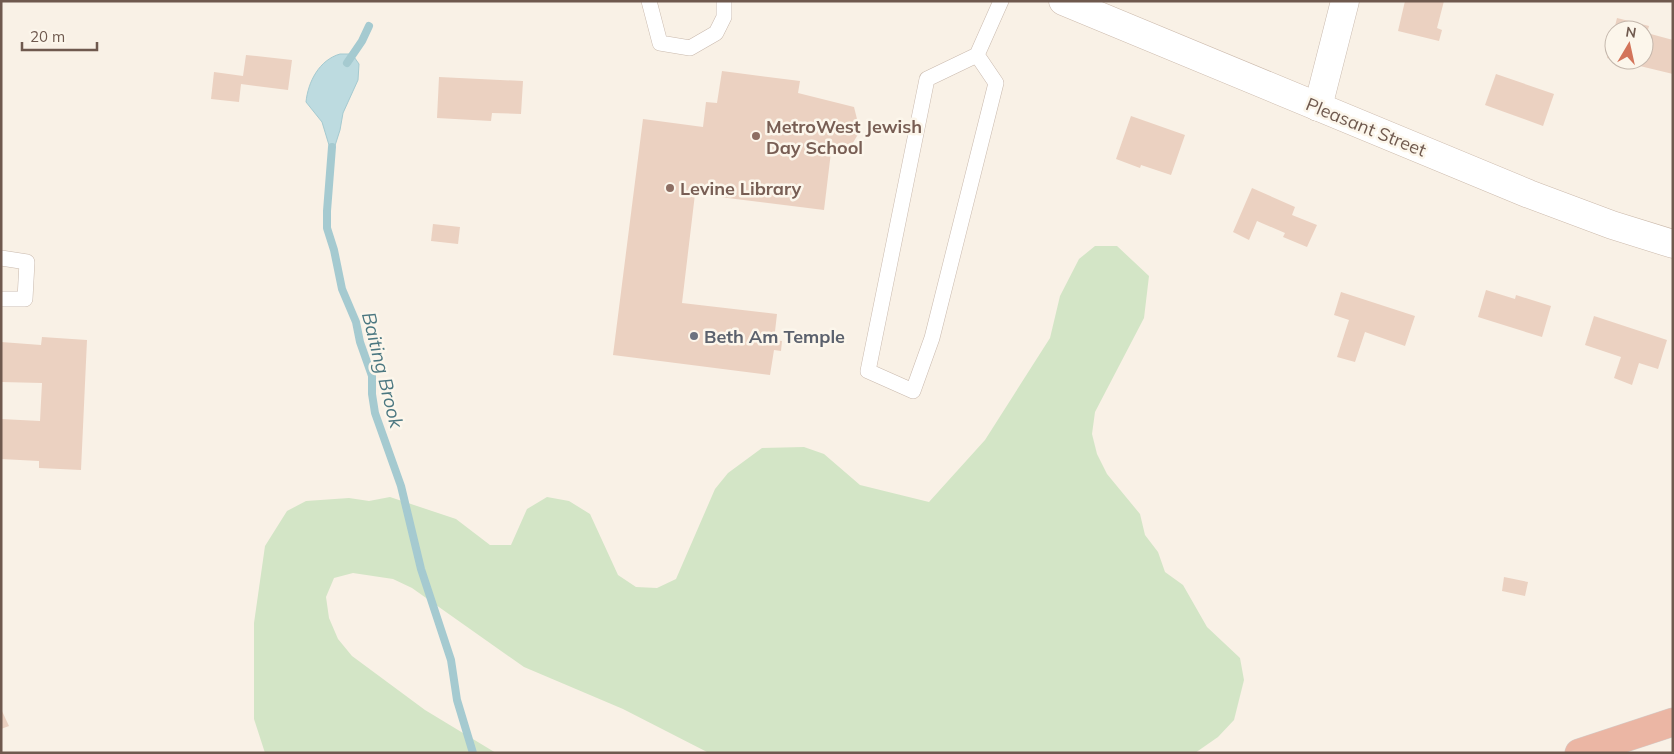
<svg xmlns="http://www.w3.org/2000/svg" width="1674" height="754" font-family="Mulish,sans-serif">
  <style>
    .green { fill: #d3e5c6 }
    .water { fill: #bddbe0; stroke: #a5cad0 }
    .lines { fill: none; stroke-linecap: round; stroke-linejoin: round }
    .stream { stroke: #a5cad0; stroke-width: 8 }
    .building { fill: #ebd1c1 }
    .lane-casing { stroke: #c9b9ad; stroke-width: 16 }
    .street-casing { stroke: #c9b9ad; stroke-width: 29 }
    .secondary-casing { stroke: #ccbaac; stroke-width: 29 }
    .highway-casing { stroke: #d4cdca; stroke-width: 29 }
    .lane { stroke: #fff; stroke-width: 15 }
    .street { stroke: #fff; stroke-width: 28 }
    .secondary { stroke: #fff; stroke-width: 28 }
    .highway { stroke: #ebb6a4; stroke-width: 28 }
    .education-dot { fill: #8d6e63; stroke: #fcf6eb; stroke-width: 2 }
    .worship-dot { fill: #6b7280; stroke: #fcf6eb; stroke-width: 2 }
    .labels { text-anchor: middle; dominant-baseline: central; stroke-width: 5; stroke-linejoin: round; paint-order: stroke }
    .education-label { font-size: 18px; font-weight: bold; fill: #785e54; stroke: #fcf6eb; text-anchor: start }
    .street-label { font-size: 18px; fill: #6f594e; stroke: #fcf6eb }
    .worship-label { font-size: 18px; font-weight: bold; fill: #5b616d; stroke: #fcf6eb; text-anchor: start }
    .water-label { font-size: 19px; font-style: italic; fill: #4b7780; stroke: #fcf6eb }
  </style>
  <rect width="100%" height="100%" fill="#f9f1e6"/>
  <polygon class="green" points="1095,246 1117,246 1149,276 1144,318 1095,412 1092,434 1097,454 1107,474 1140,514 1145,535 1158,552 1165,572 1183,585 1207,627 1240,658 1244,680 1234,720 1218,737 1195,753 709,753 623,709 524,667 412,588 393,579 353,573 334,578 326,597 329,618 338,639 352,656 425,710 496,753 265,753 254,719 254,623 265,546 287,511 306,501 349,498 369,501 390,497 456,519 490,545 511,545 527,509 547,497 569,501 590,514 618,575 636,587 657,588 676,579 715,489 728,473 762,448 804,447 824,454 860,485 929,502 985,440 1050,338 1060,296 1079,259"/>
  <path class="water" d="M340 54H352L359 64 358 80 343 113 340 130 332 155 322 122 306 102C308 82 319 60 340 54Z"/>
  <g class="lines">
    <g class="stream">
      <polyline points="347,63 362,41 369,26"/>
      <polyline points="332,147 327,211 327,228 334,250 342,289 356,322 360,342 372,376 372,394 375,413 401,486 421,569 451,660 457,700 473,753"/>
    </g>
  </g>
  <g class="building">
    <polygon points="1405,1 1444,1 1437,28 1442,30 1439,41 1398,31"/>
    <polygon points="1617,18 1649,26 1647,33 1673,40 1673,74 1619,61 1644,60 1644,30 1614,30"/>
    <polygon points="1613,32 1614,32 1614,60 1607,58"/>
    <polygon points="246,55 292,60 288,90 241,84 239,102 211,99 214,72 243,76"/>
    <polygon points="722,71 800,81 798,93 854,107 860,131 848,151 831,152 824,210 695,194 682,303 777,314 774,340 782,341 781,351 774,350 770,375 613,355 643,119 703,127 706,102 717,103"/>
    <polygon points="1496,74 1554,94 1543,126 1485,105"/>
    <polygon points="439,77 523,81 521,114 492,113 491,121 437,118"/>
    <polygon points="1131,116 1185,135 1171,175 1141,165 1140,168 1116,159"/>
    <polygon points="1252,188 1295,207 1292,215 1317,225 1307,247 1283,237 1285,233 1257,221 1249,240 1233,232"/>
    <polygon points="433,224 460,227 458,244 431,241"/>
    <polygon points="1486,290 1515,299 1516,295 1551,306 1542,337 1478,317"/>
    <polygon points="1341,292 1415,316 1405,346 1365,332 1355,362 1337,357 1349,320 1334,315"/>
    <polygon points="1594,316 1667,340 1658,369 1639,363 1632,385 1614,378 1621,357 1585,345"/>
    <polygon points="42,337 87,340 81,470 39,468 39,461 1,459 1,419 40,421 42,383 1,382 1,342 41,345"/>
    <polygon points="1504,577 1528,582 1525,596 1502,591"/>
    <polygon points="1,709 9,726 1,729"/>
  </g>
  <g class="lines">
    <defs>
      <g id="lane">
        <polyline points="649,1 660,43 690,48 716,33 724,17 724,1"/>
        <polyline points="977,55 996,83 932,338 913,391 868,371 927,79 977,55 1001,1"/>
        <polyline points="1,258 27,262 25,299 1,299"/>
      </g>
      <polyline id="street" points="1318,107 1345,1"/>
      <polyline id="secondary" points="1063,1 1529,194 1612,225 1673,244"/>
      <polyline id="highway" points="1579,753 1673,722"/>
    </defs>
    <use href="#lane" class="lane-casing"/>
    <use href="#street" class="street-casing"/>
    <use href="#secondary" class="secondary-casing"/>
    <use href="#highway" class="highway-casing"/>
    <use href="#lane" class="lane"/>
    <use href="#street" class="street"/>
    <use href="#secondary" class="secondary"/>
    <use href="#highway" class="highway"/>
  </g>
  <g class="education-dot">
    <circle cx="756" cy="136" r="5"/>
    <circle cx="670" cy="188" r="5"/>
  </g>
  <circle class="worship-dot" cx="694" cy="336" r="5"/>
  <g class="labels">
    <g class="education-label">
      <text x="766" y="126">MetroWest Jewish<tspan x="766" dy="21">Day School</tspan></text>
      <text x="680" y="188">Levine Library</text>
    </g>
    <g class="street-label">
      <text transform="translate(1366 127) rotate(22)">Pleasant Street</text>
    </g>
    <g class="worship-label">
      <text x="704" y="336">Beth Am Temple</text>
    </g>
    <g class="water-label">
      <text transform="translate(383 370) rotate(76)">Baiting Brook</text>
    </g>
  </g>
  <rect width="1674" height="754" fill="none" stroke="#6f594e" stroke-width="5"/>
  <g transform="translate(1629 45) rotate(9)"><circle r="24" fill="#fcf6eb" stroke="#c4b7ac"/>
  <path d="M0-4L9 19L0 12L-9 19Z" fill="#d3745a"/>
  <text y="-8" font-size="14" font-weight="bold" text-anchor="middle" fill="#6f594e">N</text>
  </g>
  <path d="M22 42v8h75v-8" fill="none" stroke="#6f594e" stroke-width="2.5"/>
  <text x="30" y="42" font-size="15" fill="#6f594e" stroke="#fcf6eb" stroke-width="4" paint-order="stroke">20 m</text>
</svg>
